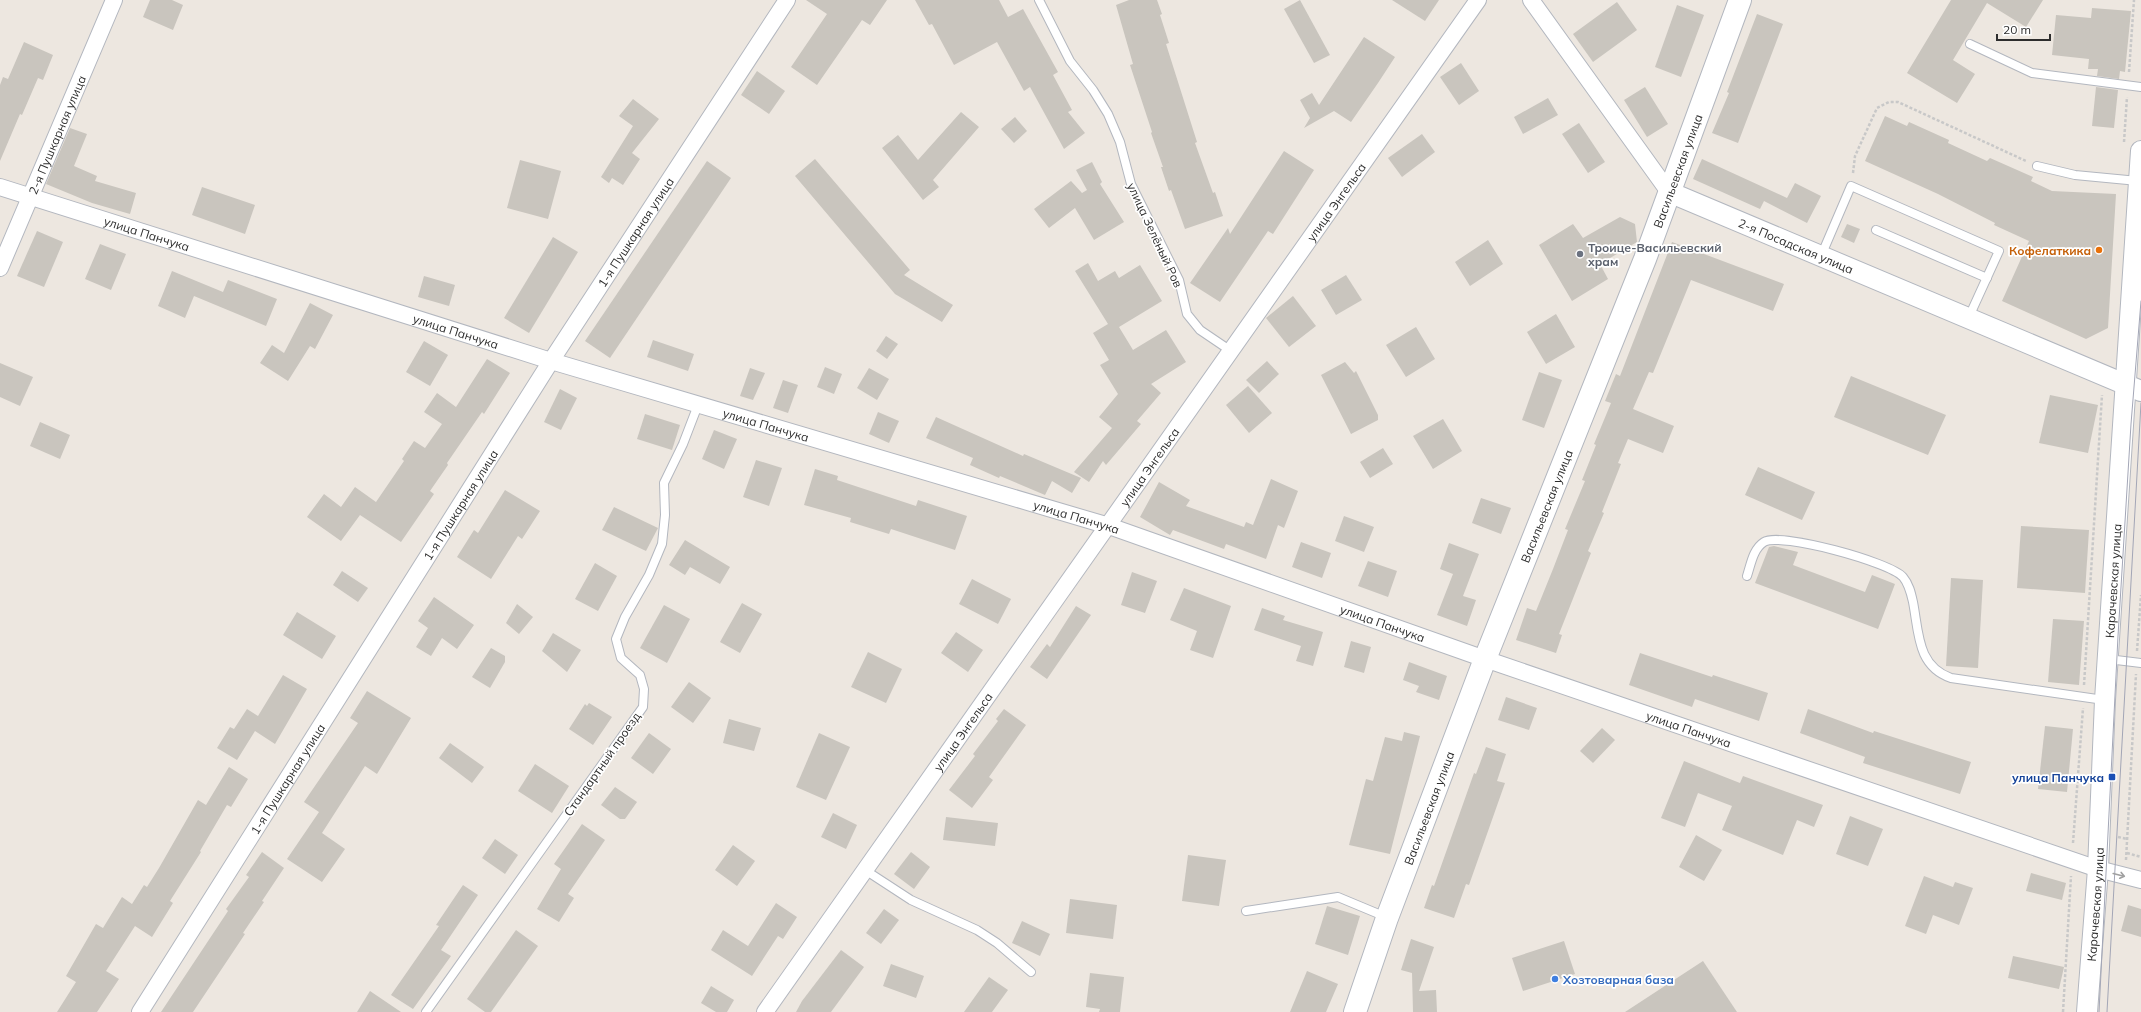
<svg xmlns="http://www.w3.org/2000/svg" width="2141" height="1012" font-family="Mulish,sans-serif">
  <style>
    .building { fill: #c9c5be }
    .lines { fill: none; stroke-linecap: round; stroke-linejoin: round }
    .service-casing { stroke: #b3b7bf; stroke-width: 10 }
    .minor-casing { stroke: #b3b7bf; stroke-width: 18 }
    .tertiary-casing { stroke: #b3b7bf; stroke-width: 22 }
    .secondary-casing { stroke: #b3b7bf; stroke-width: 24 }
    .path { stroke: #c8c8c8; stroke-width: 2.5; stroke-dasharray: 3 2; stroke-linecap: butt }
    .service { stroke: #fff; stroke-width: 8 }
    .minor { stroke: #fff; stroke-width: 16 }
    .tertiary { stroke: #fff; stroke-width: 20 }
    .secondary { stroke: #fff; stroke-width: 22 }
    .tram { stroke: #a3a6b6; stroke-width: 1 }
    .oneway { stroke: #a0a0a0 }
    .food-dot { fill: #e8710a; stroke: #fff; stroke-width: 1.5 }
    .worship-dot { fill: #6b7280; stroke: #fff; stroke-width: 1.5 }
    .transit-dot { fill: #1a4fb4; stroke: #fff; stroke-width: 1.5 }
    .shop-dot { fill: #3f7fe0; stroke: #fff; stroke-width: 1.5 }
    .labels { text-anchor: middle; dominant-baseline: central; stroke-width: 3.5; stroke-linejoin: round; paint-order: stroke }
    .street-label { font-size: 12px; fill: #2d2d2d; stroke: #fff }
    .worship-label { font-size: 12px; font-weight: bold; fill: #5b616d; stroke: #fff; text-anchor: start }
    .food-label { font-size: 12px; font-weight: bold; fill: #c56008; stroke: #fff; text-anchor: end }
    .transit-label { font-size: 12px; font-weight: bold; fill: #164399; stroke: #fff; text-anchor: end }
    .shop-label { font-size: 12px; font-weight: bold; fill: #366cbe; stroke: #fff; text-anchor: start }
  </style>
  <rect width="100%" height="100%" fill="#ede7e0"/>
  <g class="building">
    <polygon points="150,0 172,0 183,5 173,30 143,17"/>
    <polygon points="806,0 887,0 870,25 862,20 817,85 791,67 827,14"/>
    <polygon points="915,0 999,0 1008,17 1023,9 1058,72 1053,75 1072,110 1068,112 1085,133 1064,149 1030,87 1024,91 997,42 954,65 932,24 929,25"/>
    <polygon points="1129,0 1157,0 1162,14 1160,15 1169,43 1166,44 1197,142 1195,143 1213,193 1215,192 1223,216 1185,229 1171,190 1169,191 1161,167 1163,167 1151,133 1152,132 1130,65 1133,64 1116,5"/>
    <polygon points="1300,0 1330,55 1314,63 1284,9"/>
    <polygon points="1392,0 1439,0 1425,21"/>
    <polygon points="1951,0 2043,0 2026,27 1987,3 1953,60 1975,74 1957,103 1907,73"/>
    <polygon points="1617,2 1637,30 1593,62 1573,34"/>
    <polygon points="1677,5 1704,15 1681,77 1655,67"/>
    <polygon points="2092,8 2131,11 2125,72 2120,71 2119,79 2097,76 2098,69 2088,69 2089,59 2052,55 2056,15 2091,18"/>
    <polygon points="1757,14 1783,24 1738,143 1712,133 1729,93 1727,92"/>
    <polygon points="1364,37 1395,57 1378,83 1351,122 1334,111 1304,128 1310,118 1300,100 1312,93 1319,105"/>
    <polygon points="24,42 53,55 43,80 38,78 22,115 20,114 0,161 0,85 3,77 8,79"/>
    <polygon points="1461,63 1479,91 1459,105 1440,77"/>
    <polygon points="757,71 785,91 769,114 741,95"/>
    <polygon points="1645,87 1668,124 1647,137 1624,100"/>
    <polygon points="2096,87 2118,90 2114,128 2092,126"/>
    <polygon points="1548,98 1558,115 1523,134 1514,117"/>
    <polygon points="633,99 659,119 632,153 640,159 623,185 612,178 609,183 601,177 633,126 619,116"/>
    <polygon points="961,112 979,127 933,180 939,187 923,200 882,148 898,135 918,160"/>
    <polygon points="1885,116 1907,126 1909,122 1949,140 1948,143 1987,161 1990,158 2033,177 2031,181 2052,191 2116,194 2108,328 2086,339 2002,301 2029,241 1994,225 1995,223 1938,194 1865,161"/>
    <polygon points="1015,117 1027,131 1014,143 1001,129"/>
    <polygon points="1579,123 1605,162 1588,173 1562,134"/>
    <polygon points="70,128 87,134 74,166 97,176 95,181 136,193 130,214 92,203 46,184"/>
    <polygon points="1422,134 1435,152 1402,177 1388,158"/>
    <polygon points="1284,151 1314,170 1273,234 1268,231 1220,302 1190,283 1228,228 1230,234"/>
    <polygon points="815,159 910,270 904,275 953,305 942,322 895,294 795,176"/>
    <polygon points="1702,159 1787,198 1795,183 1821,196 1807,223 1764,201 1760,209 1693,179"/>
    <polygon points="520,160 561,171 548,219 507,208"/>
    <polygon points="707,161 731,178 610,358 585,341"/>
    <polygon points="1092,162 1102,182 1100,184 1124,222 1094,240 1075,208 1049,228 1034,209 1071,181 1082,193 1087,190 1076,170"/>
    <polygon points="202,187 255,205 245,234 192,215"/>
    <polygon points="1620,217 1635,224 1637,242 1600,264 1608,279 1572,301 1539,245 1573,224 1583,238"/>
    <polygon points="1847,224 1860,229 1854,243 1841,237"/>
    <polygon points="37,231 63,242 44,287 17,276"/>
    <polygon points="553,237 578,252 529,333 504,318"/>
    <polygon points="1488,240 1503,264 1470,286 1455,262"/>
    <polygon points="1672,242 1784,284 1773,311 1691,280 1653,373 1649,372 1633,409 1674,426 1663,453 1628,439 1618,463 1621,464 1602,512 1604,513 1588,551 1591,553 1559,634 1562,635 1556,653 1516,640 1527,608 1536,611 1553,569 1568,530 1565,529 1585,481 1582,480 1596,445 1594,444 1611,403 1605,401 1616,374 1620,376"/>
    <polygon points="100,244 126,254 111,290 85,279"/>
    <polygon points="1088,263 1098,281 1115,271 1119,278 1140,265 1162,301 1119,327 1133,350 1166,330 1186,362 1151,384 1161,393 1137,421 1141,424 1106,465 1103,461 1089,482 1074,472 1112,428 1099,417 1118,394 1100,365 1109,360 1093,333 1108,324 1075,271"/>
    <polygon points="172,271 223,292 228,280 277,299 266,326 194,296 185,318 158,306"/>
    <polygon points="1346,275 1362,300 1336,315 1321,290"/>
    <polygon points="424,276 455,285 449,306 418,297"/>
    <polygon points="1293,296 1316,326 1289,347 1266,318"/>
    <polygon points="310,303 333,315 315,349 310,346 288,381 260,363 272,345 284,353"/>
    <polygon points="1556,314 1575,347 1546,364 1527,332"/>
    <polygon points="1416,327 1435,359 1406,377 1386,345"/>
    <polygon points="886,336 898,344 887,359 876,351"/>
    <polygon points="653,340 694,354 688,371 647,357"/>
    <polygon points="424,341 448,355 430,386 406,372"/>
    <polygon points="487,359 510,373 484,414 482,412 447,463 448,465 430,491 434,494 401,542 360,515 341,541 307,517 324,494 341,507 355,487 376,502 404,461 402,459 414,441 425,448 442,424 424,412 437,393 456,407"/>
    <polygon points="1267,361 1279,374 1259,393 1246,380"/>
    <polygon points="1345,362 1354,373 1356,371 1378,415 1378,420 1351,434 1321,375"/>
    <polygon points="0,363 33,377 20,406 0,397"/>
    <polygon points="825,367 842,374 834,394 817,387"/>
    <polygon points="750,368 765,373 753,400 740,396"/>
    <polygon points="869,368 889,379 877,400 857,388"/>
    <polygon points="1539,372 1562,380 1544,428 1522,420"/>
    <polygon points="1851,376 1946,415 1928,455 1834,417"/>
    <polygon points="783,380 798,385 788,413 773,408"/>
    <polygon points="1248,386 1272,413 1249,433 1226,405"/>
    <polygon points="560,389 577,398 561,430 544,422"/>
    <polygon points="2050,395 2098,405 2088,453 2039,443"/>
    <polygon points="878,412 899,421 889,443 869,434"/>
    <polygon points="645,414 680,425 672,450 637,439"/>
    <polygon points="936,417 1023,456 1024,454 1081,478 1072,493 1052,481 1045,495 1000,476 999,478 970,465 973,458 926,438"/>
    <polygon points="1443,419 1462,451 1433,469 1413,436"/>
    <polygon points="40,422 70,435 60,459 30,446"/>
    <polygon points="714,430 737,439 724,469 702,459"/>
    <polygon points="1383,448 1393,464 1370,478 1360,462"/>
    <polygon points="756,460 782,468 769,506 743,497"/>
    <polygon points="1758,467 1815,492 1802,520 1745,495"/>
    <polygon points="815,469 838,476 837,480 916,506 918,500 967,516 955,550 891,529 889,534 850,522 851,518 804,505"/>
    <polygon points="1271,479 1298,491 1284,528 1278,525 1266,559 1226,544 1224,549 1173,530 1170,535 1140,517 1159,482 1190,500 1186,506 1244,527 1246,522 1253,525"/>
    <polygon points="505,490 540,511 522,539 518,536 491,579 457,557 474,530 478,533"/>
    <polygon points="1481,498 1511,508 1501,534 1472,523"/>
    <polygon points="614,507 658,528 646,551 602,530"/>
    <polygon points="1344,516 1374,527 1364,552 1335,541"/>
    <polygon points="2021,526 2089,530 2085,593 2017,588"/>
    <polygon points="685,540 730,567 720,584 690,567 685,575 669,565"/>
    <polygon points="1301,542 1331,553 1322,578 1292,567"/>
    <polygon points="1449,543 1479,554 1463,596 1476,600 1467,626 1437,615 1453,574 1440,569"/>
    <polygon points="1774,546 1798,552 1793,565 1865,592 1872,575 1895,584 1878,629 1755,583 1769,547"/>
    <polygon points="1368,561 1397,571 1388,597 1358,586"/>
    <polygon points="595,563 617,576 598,611 575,599"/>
    <polygon points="342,571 368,588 358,602 333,585"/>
    <polygon points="1132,572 1157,581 1145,613 1121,605"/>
    <polygon points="1951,578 1983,580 1978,668 1946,666"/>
    <polygon points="972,579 1011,599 998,624 959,604"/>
    <polygon points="1184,588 1231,606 1213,658 1190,650 1197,631 1170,620"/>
    <polygon points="434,597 474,625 457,649 442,638 431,656 416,647 428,628 418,621"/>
    <polygon points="742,603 762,614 740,653 720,642"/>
    <polygon points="517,604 533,617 519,634 506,623"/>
    <polygon points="664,605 690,619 667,663 640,648"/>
    <polygon points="1076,606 1091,615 1047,679 1030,667 1047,644 1050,647"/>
    <polygon points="1262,608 1285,616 1283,620 1323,632 1313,666 1296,661 1301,646 1254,630"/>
    <polygon points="297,612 336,636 322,659 283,635"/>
    <polygon points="2053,619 2084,621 2079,685 2048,682"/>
    <polygon points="956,632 983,650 968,672 941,653"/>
    <polygon points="553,633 581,650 567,672 542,651"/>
    <polygon points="1351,641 1371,647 1364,673 1344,667"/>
    <polygon points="491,648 505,656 505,662 490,688 472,677"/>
    <polygon points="868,652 902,669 886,703 851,687"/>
    <polygon points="1640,653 1712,677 1713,675 1768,693 1759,721 1695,699 1692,707 1629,685"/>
    <polygon points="1409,662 1447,676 1439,700 1416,692 1419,686 1403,680"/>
    <polygon points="283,675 307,689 275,744 255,731 237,760 217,748 230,727 234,729 247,709 258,716"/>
    <polygon points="689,682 711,698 693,723 671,707"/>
    <polygon points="367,691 411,718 377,774 365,766 322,833 345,849 322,882 287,859 319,812 304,802 358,723 350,718"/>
    <polygon points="1506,697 1537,708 1529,730 1498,720"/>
    <polygon points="589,703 612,717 593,745 569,729 585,704 587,706"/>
    <polygon points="1004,709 1026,725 989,777 993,780 972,808 949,790 975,756 973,754 998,721 996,719"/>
    <polygon points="1808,709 1873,733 1874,731 1971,762 1960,794 1863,763 1865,757 1800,733"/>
    <polygon points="729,719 761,728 754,751 723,743"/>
    <polygon points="2045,726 2073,729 2067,792 2038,789"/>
    <polygon points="1602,728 1615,740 1593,763 1580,751"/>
    <polygon points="1404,732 1420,736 1390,854 1349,845 1366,779 1373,781 1385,737 1402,741"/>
    <polygon points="649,733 671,749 653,774 631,758"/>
    <polygon points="819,733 850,747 826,800 796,787"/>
    <polygon points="450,743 484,767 472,783 439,758"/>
    <polygon points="1486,747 1506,754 1497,781 1505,783 1469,885 1466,884 1454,918 1424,908 1432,885 1434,886 1474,773 1476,774"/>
    <polygon points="1684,761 1740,783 1743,776 1823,805 1814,827 1797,820 1783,855 1722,830 1732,806 1698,793 1685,827 1661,818"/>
    <polygon points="535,764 569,786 552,813 518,791"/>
    <polygon points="229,767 248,779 231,807 227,805 200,851 201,852 170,901 173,903 152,937 135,926 106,971 119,979 97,1012 57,1012 76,982 66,976 96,924 103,928 122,897 132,904 144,885 147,887 159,868 198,800 206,805"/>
    <polygon points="615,787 637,802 625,819 620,819 601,805"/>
    <polygon points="833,813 857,825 846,849 821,837"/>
    <polygon points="1850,816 1883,829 1868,866 1836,854"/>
    <polygon points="946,817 998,823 995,846 943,840"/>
    <polygon points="582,824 605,840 568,894 574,898 559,922 537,909 561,869 554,864"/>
    <polygon points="1696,835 1722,850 1704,881 1679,867"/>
    <polygon points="495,839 518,855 505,874 482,858"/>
    <polygon points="733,845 755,861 737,886 715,870"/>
    <polygon points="262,852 284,868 262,901 264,902 243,933 245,934 193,1012 161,1012 228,911 226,909 249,877 246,875"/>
    <polygon points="911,852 930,867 914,889 894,874"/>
    <polygon points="1188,855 1226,860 1219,906 1182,901"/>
    <polygon points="2031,873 2066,883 2062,900 2026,891"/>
    <polygon points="1924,876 1953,887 1955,882 1973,888 1959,925 1933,915 1926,934 1905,926"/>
    <polygon points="463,885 478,895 441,950 451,956 413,1009 391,995 439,926 436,925"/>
    <polygon points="1070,899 1117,905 1113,939 1066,933"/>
    <polygon points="776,903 797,917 783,939 778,936 752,976 711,950 723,930 748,946"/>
    <polygon points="2128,905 2141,909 2141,937 2121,931"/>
    <polygon points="1327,906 1360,916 1348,955 1315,944"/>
    <polygon points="884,909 899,920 881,944 866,933"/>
    <polygon points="1022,921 1050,934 1040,956 1012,943"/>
    <polygon points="516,930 538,946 491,1012 485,1012 467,999"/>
    <polygon points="1411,939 1434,947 1419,991 1436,990 1437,1012 1413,1012 1412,973 1401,970"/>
    <polygon points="1564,941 1575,974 1523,991 1512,958"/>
    <polygon points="841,950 864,967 831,1012 796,1012 802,1001"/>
    <polygon points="2013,956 2064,967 2059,989 2008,978"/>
    <polygon points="1703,961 1737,1012 1625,1012"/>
    <polygon points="891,964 924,976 916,998 883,986"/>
    <polygon points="1307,971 1338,984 1326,1012 1290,1012"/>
    <polygon points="1090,973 1124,977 1120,1012 1099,1012 1100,1009 1086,1007"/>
    <polygon points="989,977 1008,990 992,1012 964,1012"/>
    <polygon points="711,986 734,1000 727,1012 716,1012 701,1003"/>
    <polygon points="370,991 401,1012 357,1012"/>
  </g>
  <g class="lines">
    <defs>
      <g id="service">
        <polyline points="1039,0 1070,61 1093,90 1108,114 1120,142 1131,184 1179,280 1187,314 1200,330 1231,351"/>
        <polyline points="1970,44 2032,73 2141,87"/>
        <polyline points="2037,166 2075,175 2138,181"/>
        <polyline points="1876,230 1987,278"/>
        <polyline points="1821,256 1851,186 1999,251 1968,319"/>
        <path d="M1747 576C1751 564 1753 549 1764 542 1780 532 1890 562 1903 577 1909 584 1911 593 1913 602 1919 633 1917 666 1951 678L2104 700"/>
        <polyline points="2108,659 2141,663"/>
        <polyline points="865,870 911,900 977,930 997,943 1031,972"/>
        <polyline points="1246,911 1338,897 1386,917"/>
        <polyline points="426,1012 643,707 644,689 640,675 621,658 616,639 625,617 649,575 662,544 665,515 664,483 683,444 698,405"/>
      </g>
      <g id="minor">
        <polyline points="1531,0 1669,192"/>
        <path id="s1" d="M0 187 551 361 1109 526 1485 659 2098 869 2141 880"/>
        <path id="s2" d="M0 268 114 0"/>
        <path id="s3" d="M140 1012 551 361 787 0"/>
        <path id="s4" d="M765 1012 1478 0"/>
      </g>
      <g id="tertiary">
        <path id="s5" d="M1669 192 2141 391"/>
        <path id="s6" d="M2087 1012 2098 869 2105 700 2141 151"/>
      </g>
      <g id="secondary">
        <path id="s7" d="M1355 1012 1387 918 1485 659 1645 259 1740 0"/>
      </g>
    </defs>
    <use href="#service" class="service-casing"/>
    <use href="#minor" class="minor-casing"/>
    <use href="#tertiary" class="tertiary-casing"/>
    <use href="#secondary" class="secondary-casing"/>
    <g class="path">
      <polyline points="2129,72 2134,0"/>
      <polyline points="2124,142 2127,97"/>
      <polyline points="1853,173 1855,156 1877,108 1889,102 1898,102 2026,161"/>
      <polyline points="2137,651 2141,595"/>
      <polyline points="2084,685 2102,395"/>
      <polyline points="2118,837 2127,839"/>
      <polyline points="2073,843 2083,708"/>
      <polyline points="2127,853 2141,857"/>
      <polyline points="2126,860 2136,674"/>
      <polyline points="2063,1012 2071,876"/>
    </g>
    <use href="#service" class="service"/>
    <use href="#minor" class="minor"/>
    <use href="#tertiary" class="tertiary"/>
    <use href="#secondary" class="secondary"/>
    <g class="tram">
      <polyline points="2099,1012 2118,636 2131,424 2141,301"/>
      <polyline points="2107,1012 2141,403"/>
    </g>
  </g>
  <defs><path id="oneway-shaft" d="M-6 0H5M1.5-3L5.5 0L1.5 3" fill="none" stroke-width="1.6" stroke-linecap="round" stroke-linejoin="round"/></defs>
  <use class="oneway" href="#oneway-shaft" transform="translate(2119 875) rotate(14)"/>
  <circle class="food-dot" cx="2099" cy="250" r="4"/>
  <circle class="worship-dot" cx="1580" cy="254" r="4"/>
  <rect class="transit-dot" x="2108" y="773" width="8" height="8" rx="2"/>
  <circle class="shop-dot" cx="1555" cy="979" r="4"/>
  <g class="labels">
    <g class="street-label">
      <text stroke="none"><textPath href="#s2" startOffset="145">2-я Пушкарная улица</textPath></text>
      <text stroke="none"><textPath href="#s7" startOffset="901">Васильевская улица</textPath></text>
      <text stroke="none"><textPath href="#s4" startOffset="991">улица Энгельса</textPath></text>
      <text stroke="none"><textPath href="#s3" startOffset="924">1-я Пушкарная улица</textPath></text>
      <text stroke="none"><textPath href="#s1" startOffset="154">улица Панчука</textPath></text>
      <text transform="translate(1155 235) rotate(65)">улица Зелёный Ров</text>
      <text stroke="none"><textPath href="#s5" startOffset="138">2-я Посадская улица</textPath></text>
      <text stroke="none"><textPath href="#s1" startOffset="478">улица Панчука</textPath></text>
      <text stroke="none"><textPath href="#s1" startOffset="802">улица Панчука</textPath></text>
      <text stroke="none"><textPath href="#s4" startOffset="667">улица Энгельса</textPath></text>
      <text stroke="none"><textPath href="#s3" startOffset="600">1-я Пушкарная улица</textPath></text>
      <text stroke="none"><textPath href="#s7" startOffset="541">Васильевская улица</textPath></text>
      <text stroke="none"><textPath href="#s1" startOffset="1126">улица Панчука</textPath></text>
      <text stroke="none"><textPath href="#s6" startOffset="432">Карачевская улица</textPath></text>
      <text stroke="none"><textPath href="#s1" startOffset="1450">улица Панчука</textPath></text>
      <text stroke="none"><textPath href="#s1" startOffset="1774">улица Панчука</textPath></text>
      <text stroke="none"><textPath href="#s4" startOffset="343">улица Энгельса</textPath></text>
      <text transform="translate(602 764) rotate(-55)">Стандартный проезд</text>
      <text stroke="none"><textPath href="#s3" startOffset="276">1-я Пушкарная улица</textPath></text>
      <text stroke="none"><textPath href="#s7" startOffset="217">Васильевская улица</textPath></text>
      <text stroke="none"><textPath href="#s6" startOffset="108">Карачевская улица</textPath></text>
    </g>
    <g class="worship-label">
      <text x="1588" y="247">Троице-Васильевский<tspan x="1588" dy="14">храм</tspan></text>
    </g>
    <g class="food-label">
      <text x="2091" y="250">Кофелаткика</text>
    </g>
    <g class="transit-label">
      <text x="2104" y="777">улица Панчука</text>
    </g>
    <g class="shop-label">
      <text x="1563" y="979">Хозтоварная база</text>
    </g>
  </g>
  <path d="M1997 34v6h53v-6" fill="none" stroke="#2d2d2d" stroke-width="2"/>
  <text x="2003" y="34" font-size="12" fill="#2d2d2d" stroke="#ffffff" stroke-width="3" paint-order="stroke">20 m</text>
</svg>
